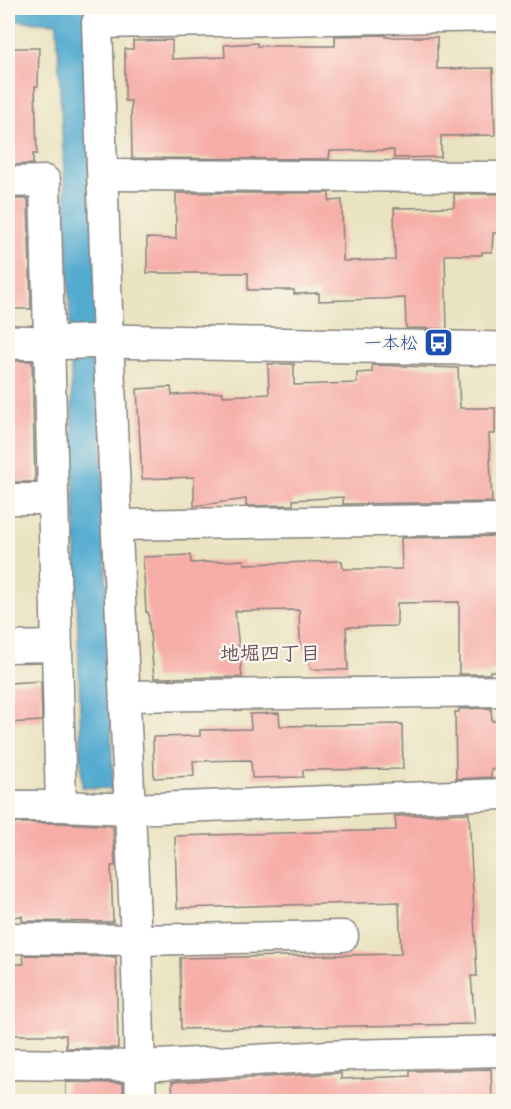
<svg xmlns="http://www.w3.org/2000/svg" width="511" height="1109" font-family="Delius,'Klee One',sans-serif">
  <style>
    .water { fill: #53abd0; stroke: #3a6686; stroke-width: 1.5 }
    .building { fill: #f6ada7 }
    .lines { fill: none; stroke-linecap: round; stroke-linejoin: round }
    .minor-casing { stroke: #86827e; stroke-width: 33 }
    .tertiary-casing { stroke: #86827e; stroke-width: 36 }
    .minor { stroke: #fff; stroke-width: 30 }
    .tertiary { stroke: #fff; stroke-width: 33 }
    .labels { text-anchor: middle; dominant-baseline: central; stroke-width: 4.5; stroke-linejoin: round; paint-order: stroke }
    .transit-label { font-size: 18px; fill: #164399; stroke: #fbf7ec; text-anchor: end }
    .neighbourhood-label { font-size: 20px; font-weight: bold; fill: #6c5361; stroke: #fbf7ec }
  </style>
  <rect width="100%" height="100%" fill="#fbf7ec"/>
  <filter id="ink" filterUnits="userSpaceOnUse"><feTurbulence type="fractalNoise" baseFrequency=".0167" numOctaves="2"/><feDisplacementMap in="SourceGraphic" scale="12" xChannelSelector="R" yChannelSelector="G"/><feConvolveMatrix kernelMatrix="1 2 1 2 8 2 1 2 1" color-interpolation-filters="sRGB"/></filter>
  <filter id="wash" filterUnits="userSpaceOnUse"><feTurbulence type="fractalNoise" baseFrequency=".008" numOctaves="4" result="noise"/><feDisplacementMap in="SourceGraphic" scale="24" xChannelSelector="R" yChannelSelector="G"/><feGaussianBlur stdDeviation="1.35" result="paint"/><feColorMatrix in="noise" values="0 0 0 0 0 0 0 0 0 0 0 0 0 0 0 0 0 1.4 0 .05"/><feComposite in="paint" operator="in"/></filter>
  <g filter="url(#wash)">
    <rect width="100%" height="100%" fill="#eae3c1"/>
    <polygon class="water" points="8,8 459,8 88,21 113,789 82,787 68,257 57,23 8,20"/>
    <g id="blocks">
      <g class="building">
        <polygon points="386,35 386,37 437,37 437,69 493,68 495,135 441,136 441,157 394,158 394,150 330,151 329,159 132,158 131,101 125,101 125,49 133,49 133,41 172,40 172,59 225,57 224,45 257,43 257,46 335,46 335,36"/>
        <polygon points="8,48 39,48 38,86 35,86 37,154 33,154 33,164 8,165"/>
        <polygon points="176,193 329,193 329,201 342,200 343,261 395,260 394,208 454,207 454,194 501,194 501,233 493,233 492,252 482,252 482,255 445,255 447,329 406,328 405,298 319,301 319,293 294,294 294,290 248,290 248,273 147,273 147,238 176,239"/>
        <polygon points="8,199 28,199 31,309 8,309"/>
        <polygon points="8,361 32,361 35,482 8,482"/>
        <polygon points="268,364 294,364 294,385 357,383 357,373 372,372 372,365 458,368 460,408 495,408 495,434 489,434 492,502 343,504 343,497 293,500 293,505 246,506 246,499 194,506 194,477 142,479 137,389 171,387 172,395 223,392 223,396 269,394"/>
        <polygon points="503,536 504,671 490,671 490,674 459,674 459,602 397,603 397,626 346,627 348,670 311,669 300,640 299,610 235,611 242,677 154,678 148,612 146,612 143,557 190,555 191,563 244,560 244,564 342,561 343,569 402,569 401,538"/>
        <polygon points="41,681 42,721 8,723 8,683"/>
        <polygon points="491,708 492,721 504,721 504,769 491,769 491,777 456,779 455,712 459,712 459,709"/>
        <polygon points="279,713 280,726 402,724 403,769 303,770 303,777 252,778 251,760 193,761 194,776 154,778 153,737 200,736 200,730 251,729 250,714"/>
        <polygon points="469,813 477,976 471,976 475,1024 181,1029 180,958 401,954 399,902 177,908 175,836 396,830 395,816"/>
        <polygon points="8,823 61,823 113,826 115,866 111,866 113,922 22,921 22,916 8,917"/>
        <polygon points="23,955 116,957 118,1048 66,1048 66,1035 8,1035 8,964 24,964"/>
        <polygon points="491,1069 492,1101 173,1101 172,1082 341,1073 341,1079 410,1076 410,1071"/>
        <polygon points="66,1082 123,1083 123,1101 66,1101"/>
      </g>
    </g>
  </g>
  <g filter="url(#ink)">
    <use href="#blocks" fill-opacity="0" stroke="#86827e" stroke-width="1.5"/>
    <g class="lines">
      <defs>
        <g id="minor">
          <polyline points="103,175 504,177"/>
          <polyline points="8,182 45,181 61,806"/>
          <polyline points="8,499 53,499"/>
          <polyline points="117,525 504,519"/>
          <polyline points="8,647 56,646"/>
          <polyline points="125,696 504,691"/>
          <polyline points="8,806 61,806 130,809 504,794"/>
          <polyline points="8,938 136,940 343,936"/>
          <polyline points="8,1064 140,1066 349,1055 504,1051"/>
          <polyline points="141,1102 136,940 108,341 97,23 504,16"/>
        </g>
        <polyline id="tertiary" points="8,342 49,343 108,341 504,349"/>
      </defs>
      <use href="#minor" class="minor-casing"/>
      <use href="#tertiary" class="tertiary-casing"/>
      <use href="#minor" class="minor"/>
      <use href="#tertiary" class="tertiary"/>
    </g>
  </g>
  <defs>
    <symbol id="bus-square" viewBox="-11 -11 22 22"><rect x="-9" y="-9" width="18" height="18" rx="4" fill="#1a4fb4" stroke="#fbf7ec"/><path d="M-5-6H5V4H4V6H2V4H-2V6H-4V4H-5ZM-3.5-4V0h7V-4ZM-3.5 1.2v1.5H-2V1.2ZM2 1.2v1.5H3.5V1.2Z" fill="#fff"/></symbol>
  </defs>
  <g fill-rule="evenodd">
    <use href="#bus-square" x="422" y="326" width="33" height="33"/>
  </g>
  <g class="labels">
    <g class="transit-label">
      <text x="418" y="342">一本松</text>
    </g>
    <g class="neighbourhood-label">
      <text x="270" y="652">地堀四丁目</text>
    </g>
  </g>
  <rect width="511" height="1109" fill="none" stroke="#fbf7ec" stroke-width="30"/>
</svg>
